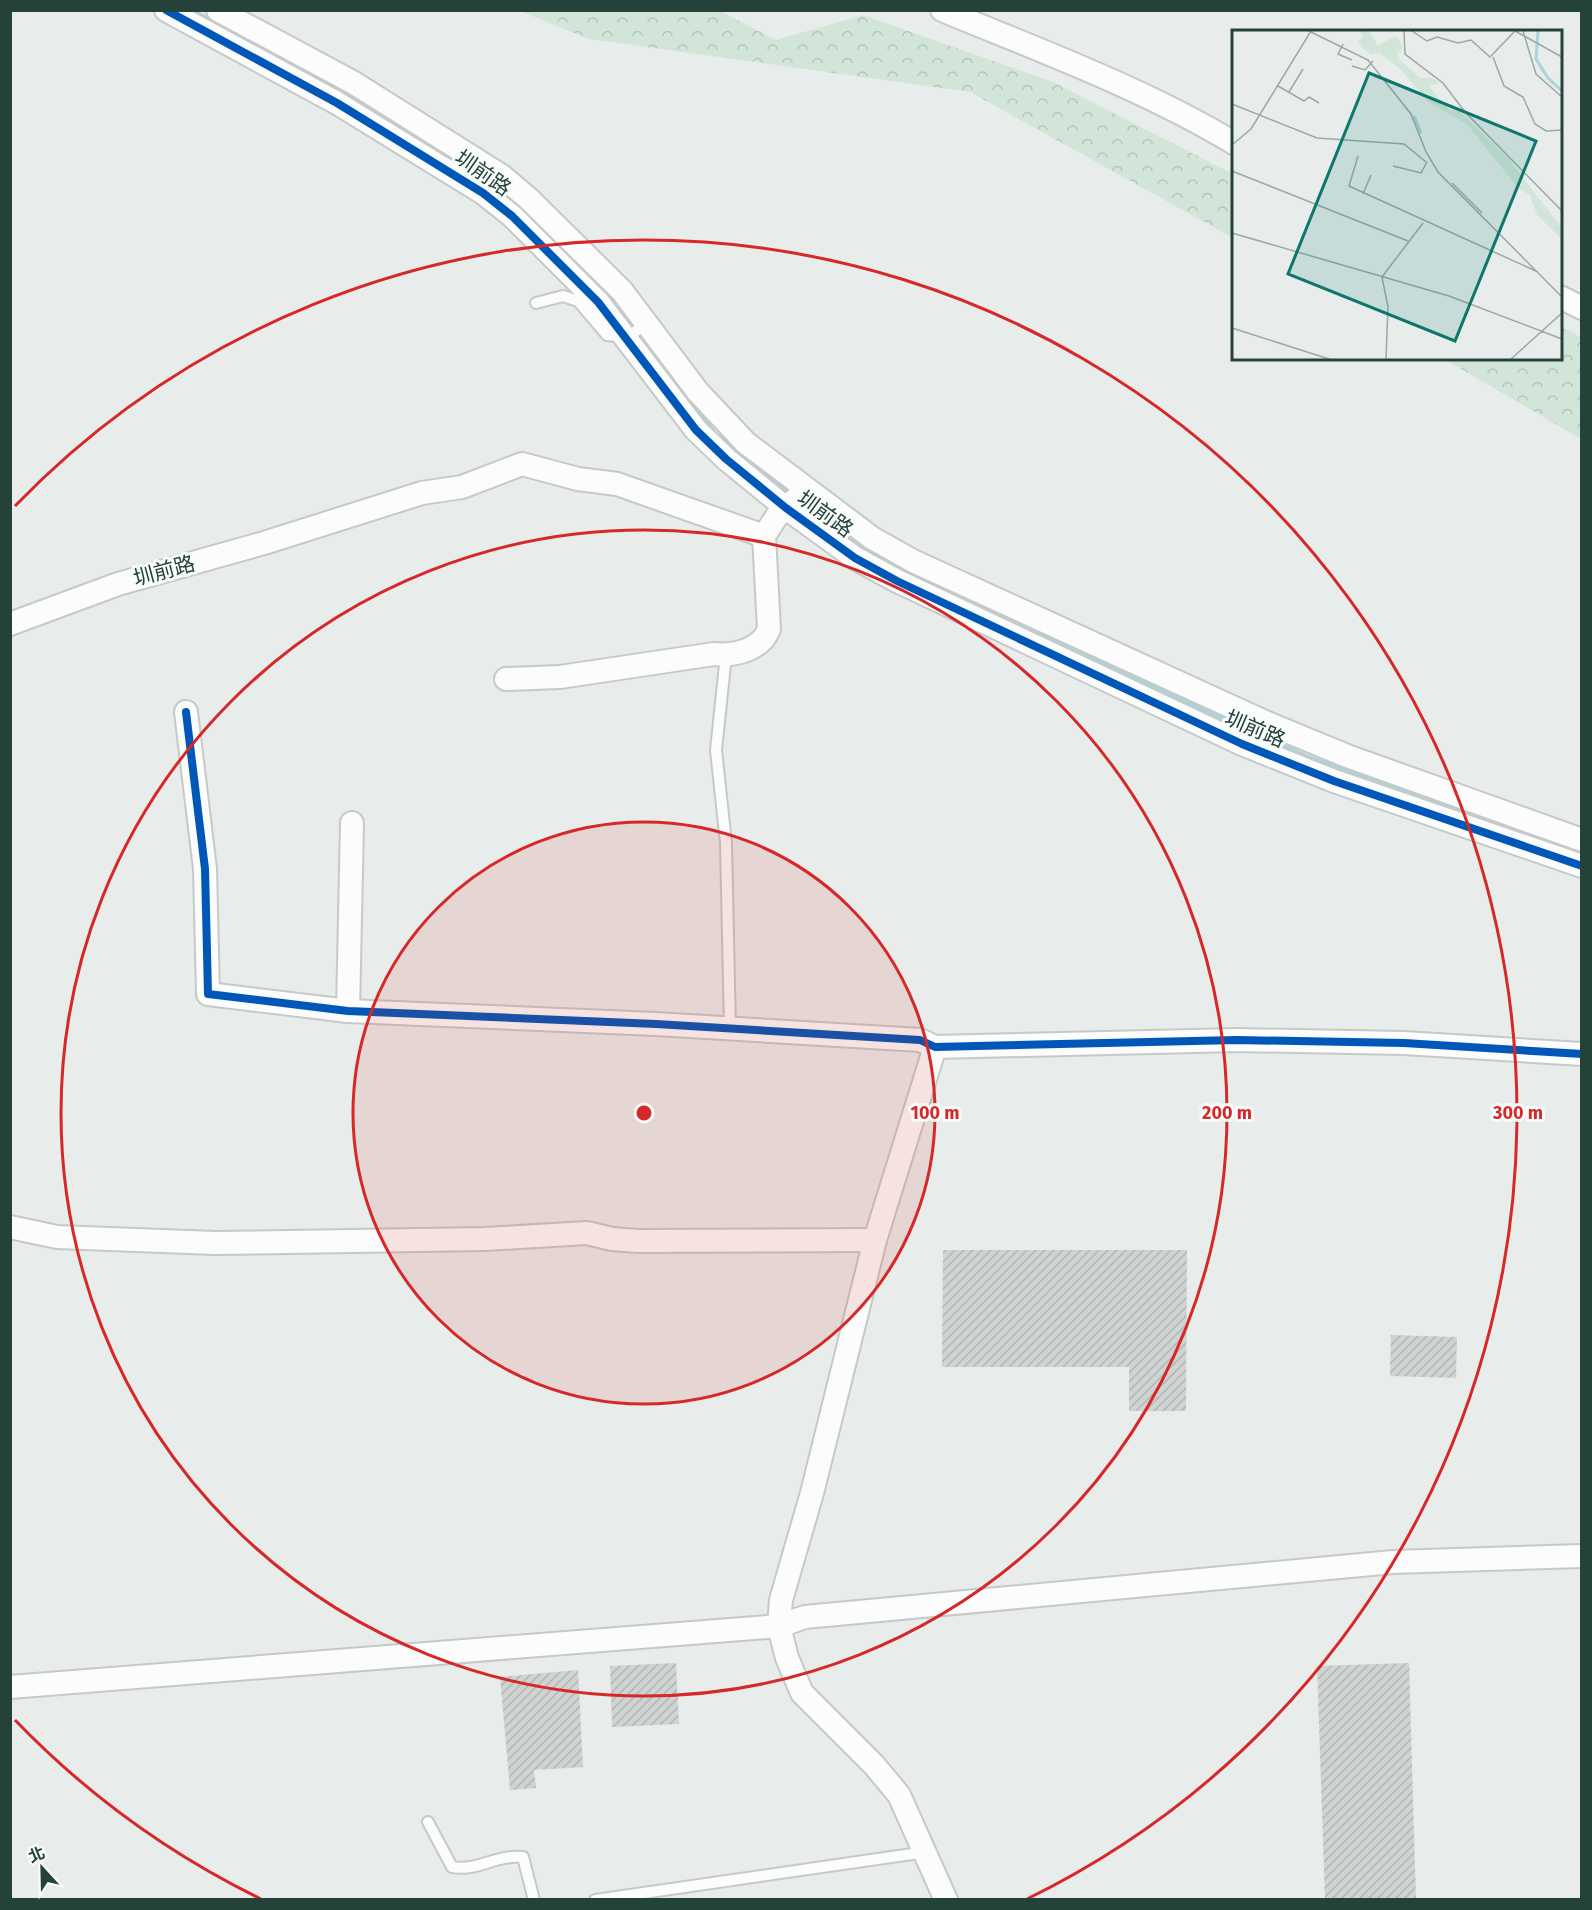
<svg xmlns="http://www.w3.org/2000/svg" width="1592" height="1910" font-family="'Fira Sans','Noto Sans TC',sans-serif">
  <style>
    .forest { fill: url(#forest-crowns) }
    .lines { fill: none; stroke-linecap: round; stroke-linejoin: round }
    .stream { stroke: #a9d4db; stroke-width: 6 }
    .building { fill: url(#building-hatch) }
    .lane-casing { stroke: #c5cac8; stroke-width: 14 }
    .street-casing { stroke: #c5cac8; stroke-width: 26 }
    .lane { stroke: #fcfcfc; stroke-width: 10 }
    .street { stroke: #fcfcfc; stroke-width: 22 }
    .cycleway-casing { stroke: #f7fbf9; stroke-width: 11 }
    .cycleway { stroke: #0057b8; stroke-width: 8 }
    .ring { fill: none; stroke: #d62828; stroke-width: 3 }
    .labels { text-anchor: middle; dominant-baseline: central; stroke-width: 6; stroke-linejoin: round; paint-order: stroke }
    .street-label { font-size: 21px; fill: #24423a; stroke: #f7fbf9 }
    .inset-river { fill: none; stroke: #a9d4db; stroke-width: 3 }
    .inset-road { fill: none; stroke: #9aa9a4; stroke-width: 1.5 }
    .view { fill: #0f766e; fill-opacity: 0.15; stroke: #0f766e; stroke-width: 3 }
    .inset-edge { fill: none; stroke: #24423a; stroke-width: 3 }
    .centre { fill: #d62828; stroke: #f7fbf9; stroke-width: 3 }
    .ring-label { font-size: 18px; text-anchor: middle; font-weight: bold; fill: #d62828; stroke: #f7fbf9; stroke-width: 6; stroke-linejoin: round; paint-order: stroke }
  </style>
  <defs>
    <pattern id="forest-crowns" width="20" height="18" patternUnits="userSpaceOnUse" patternTransform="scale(1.5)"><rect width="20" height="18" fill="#d1e6d8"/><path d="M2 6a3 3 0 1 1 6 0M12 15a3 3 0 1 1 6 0" fill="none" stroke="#b3c6ba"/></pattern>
    <pattern id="building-hatch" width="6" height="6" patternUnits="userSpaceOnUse" patternTransform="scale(1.5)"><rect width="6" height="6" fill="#cfd4d2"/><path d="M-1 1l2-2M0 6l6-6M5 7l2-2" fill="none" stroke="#b2b7b5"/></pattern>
  </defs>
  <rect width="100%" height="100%" fill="#e8edeb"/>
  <g class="forest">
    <polygon points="520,11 720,11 776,40 863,15 1053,82 1233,174 1233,238 970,92 589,39"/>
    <polygon points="1561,327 1581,337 1581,439 1444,359 1560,358"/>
  </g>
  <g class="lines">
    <g class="stream">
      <polyline points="191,11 348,96 486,180 569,254"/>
      <polyline points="606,291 623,311"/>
      <polyline points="648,345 712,431"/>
      <polyline points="719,437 788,493"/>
      <polyline points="805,506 882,560 1204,711 1306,757 1580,854"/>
    </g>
  </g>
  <g class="building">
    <polygon points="943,1250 1187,1250 1186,1411 1129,1411 1129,1367 942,1367"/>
    <polygon points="1391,1335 1457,1337 1456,1378 1390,1376"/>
    <polygon points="676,1663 679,1724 612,1727 610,1666"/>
    <polygon points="1409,1663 1416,1899 1325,1899 1317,1666"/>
    <polygon points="578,1670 583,1767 534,1770 536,1788 510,1790 500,1677"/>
  </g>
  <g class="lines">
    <defs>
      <g id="lane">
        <polyline points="536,303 563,296 578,301 607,335 627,337 648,323"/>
        <polyline points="726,655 716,750 726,843 730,1030"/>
        <path d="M428 1822 452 1867C477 1872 497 1854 523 1857L534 1900"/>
        <polyline points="595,1900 926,1852"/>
      </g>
      <g id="street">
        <polyline points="166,10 337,103 483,193 512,216 598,302 696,430 726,459 786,508 855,558 897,581 1242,744 1334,781 1582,866"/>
        <polyline points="218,10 354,83 502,176 529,199 622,291 698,392 746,443 872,538 913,561 1265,722 1347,756 1582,840"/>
        <path d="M942 10C1041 51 1142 88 1234 143"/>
        <polyline points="1560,297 1582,308"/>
        <polyline points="10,624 118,584 264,543 422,493 462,487 522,464 578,479 617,484 764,536"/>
        <path d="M506 679 560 677 714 654C735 656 761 650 769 629L764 536 777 516 797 498"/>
        <polyline points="186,712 205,869 208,994 348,1011 656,1024 920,1040 935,1047 1237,1040 1404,1043 1582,1054"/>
        <polyline points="348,1011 352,823"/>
        <polyline points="935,1047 875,1240 812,1493 781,1600 779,1626 787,1658 802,1693 874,1765 899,1795 946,1900"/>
        <polyline points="10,1227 57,1237 215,1243 485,1239 587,1233 612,1239 638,1241 875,1240"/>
        <polyline points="10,1687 779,1626 805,1617 1393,1562 1582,1556"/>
      </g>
    </defs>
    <use href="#lane" class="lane-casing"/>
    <use href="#street" class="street-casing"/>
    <use href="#lane" class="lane"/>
    <use href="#street" class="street"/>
    <defs>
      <g id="cycleway">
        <polyline points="166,10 337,103 483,193 512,216 598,302 696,430 726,459 786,508 855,558 897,581 1242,744 1334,781 1582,866"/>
        <polyline points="186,712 205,869 208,994 348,1011 656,1024 920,1040 935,1047 1237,1040 1404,1043 1582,1054"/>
      </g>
    </defs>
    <use href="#cycleway" class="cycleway-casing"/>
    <use href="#cycleway" class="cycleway"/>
  </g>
  <circle cx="644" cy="1113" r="291" fill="#d62828" fill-opacity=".12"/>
  <g class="ring">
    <circle cx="644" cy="1113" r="291"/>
    <circle cx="644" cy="1113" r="583"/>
    <path d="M261 1899A874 874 0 0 1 15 1720M15 506A874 874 0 1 1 1027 1899"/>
  </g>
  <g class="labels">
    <g class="street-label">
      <text transform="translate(483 173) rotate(35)">圳前路</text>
      <text transform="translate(825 514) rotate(36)">圳前路</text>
      <text transform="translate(164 571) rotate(-15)">圳前路</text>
      <text transform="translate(1255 729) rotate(23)">圳前路</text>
    </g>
  </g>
  <g transform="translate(1232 30)">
    <rect width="330" height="330" fill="#e8edeb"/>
    <path d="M127 1H137L146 15 164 6 171 16 168 23 164 20 167 29 188 48H201L208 53 197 56 217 80 227 81 275 127 330 198V209L305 185 298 165 286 158 235 94 197 72 166 37 147 23 139 25 130 18 126 12 131 6Z" fill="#d1e6d8"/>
    <path class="inset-river" d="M306 1 304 29 316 48 330 61M182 86 189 103"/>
    <path class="inset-road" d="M77 1 136 30 179 84 194 122 206 142 330 267M172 1 173 24 211 53 233 82 330 181M180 1 195 11 205 7 226 13 239 10 258 27 283 1M283 1 330 27M291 1 304 44 330 67M111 14 106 24 120 30M261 27 272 56 291 67 303 94 314 101 330 100M120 36 133 40 141 31M46 56 72 71 77 67 87 73M57 62 71 39M0 74 85 108 172 114 194 132M0 115 19 99 79 1M126 126 117 156 306 242M161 136 189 143 195 132M0 141 176 211M220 153 250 183M131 164 139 145M0 203 217 266 330 309M0 298 97 329M154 329 156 277 150 247 191 193M279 329 330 283"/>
    <path class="view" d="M137 43 304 111 223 311 56 244Z"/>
    <rect width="330" height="330" class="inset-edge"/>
  </g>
  <circle cx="644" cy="1113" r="9" class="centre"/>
  <g class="ring-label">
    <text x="935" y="1119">100 m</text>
    <text x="1227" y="1119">200 m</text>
    <text x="1518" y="1119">300 m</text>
  </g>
  <rect width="1592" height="1910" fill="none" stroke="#24423a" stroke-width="24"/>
  <g transform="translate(42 1868) rotate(338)" stroke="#f7fbf9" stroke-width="4.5" paint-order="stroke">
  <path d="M0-4.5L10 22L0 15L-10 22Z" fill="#24423a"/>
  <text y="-9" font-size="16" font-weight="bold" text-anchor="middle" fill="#24423a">北</text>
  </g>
</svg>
